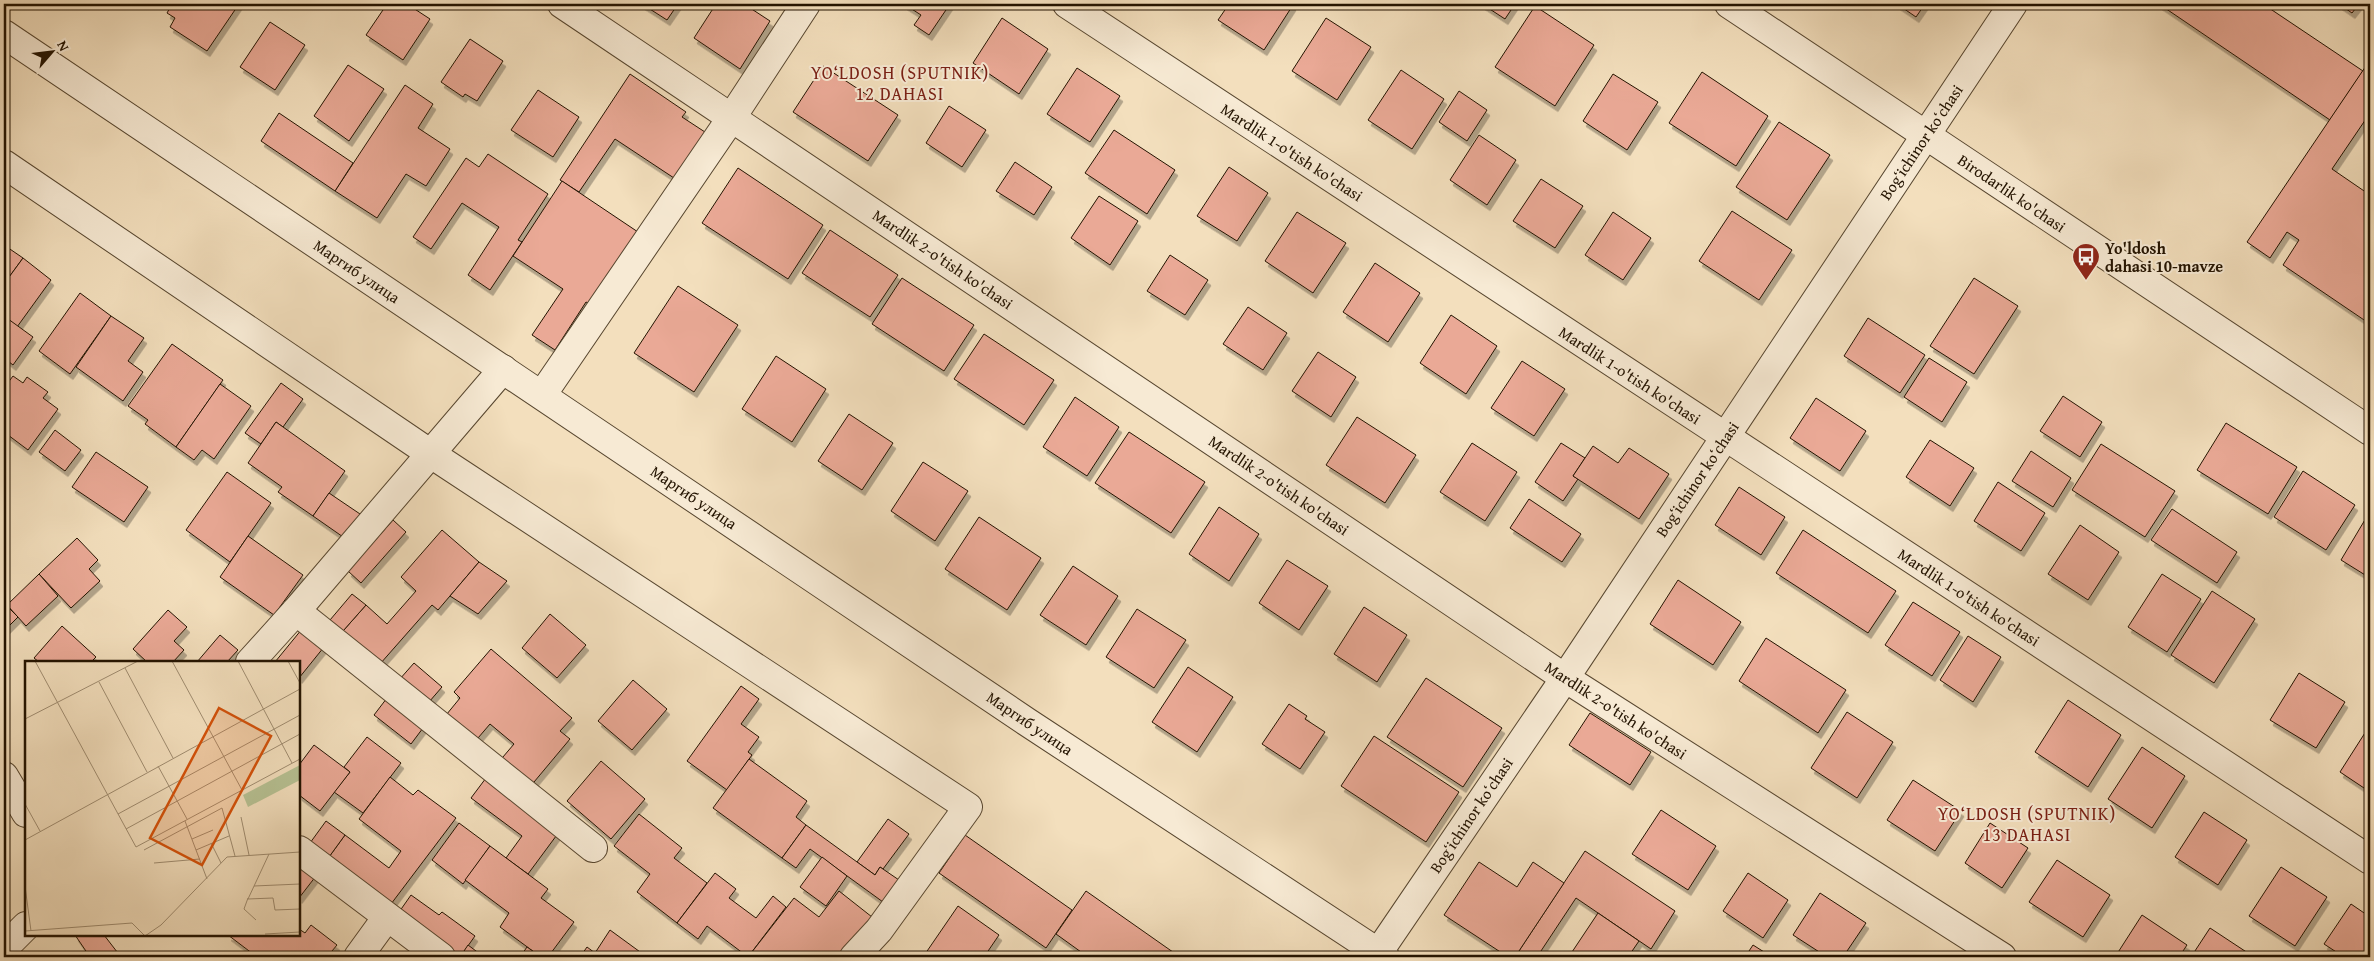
<svg xmlns="http://www.w3.org/2000/svg" width="2374" height="961" font-family="'Gentium Book Plus',serif">
  <style>
    .building { fill: #eaa996; stroke: #231300; filter: url(#shadow) }
    .lines { fill: none; stroke-linecap: round; stroke-linejoin: round }
    .minor-casing { stroke: #57462f; stroke-width: 30 }
    .minor { stroke: #f7ead4; stroke-width: 28 }
    .labels { text-anchor: middle; dominant-baseline: central; stroke-width: 4; stroke-linejoin: round; paint-order: stroke }
    .street-label { font-size: 16px; fill: #231300; stroke: #f7ead4 }
    .poi-label { font-size: 16px; font-weight: bold; fill: #231300; stroke: #f7ead4; text-anchor: start }
    .neighbourhood-label { font-size: 18px; letter-spacing: 1px; fill: #7a1f14; stroke: #f7ead4 }
    .inset-road { fill: none; stroke: #a08d71; stroke-width: 1 }
    .view { fill: #d4520b; fill-opacity: 0.15; stroke: #d4520b; stroke-width: 2.5 }
    .inset-edge { fill: none; stroke: #231300; stroke-width: 2.5 }
  </style>
  <defs>
    <filter id="shadow"><feDropShadow dx="3" dy="5.5" stdDeviation="0" flood-color="#0004"/></filter>
  </defs>
  <rect width="100%" height="100%" fill="#f3dfbd"/>
  <filter id="stains"><feTurbulence type="fractalNoise" baseFrequency=".004" numOctaves="4"/><feColorMatrix values="0 0 0 0 .2 0 0 0 0 .09 0 0 0 0 .02 0 0 0 .5 -.17"/></filter>
  <radialGradient id="worn" r=".72"><stop offset=".6" stop-color="#630" stop-opacity="0"/><stop offset="1" stop-color="#630" stop-opacity=".3"/></radialGradient>
  <g class="building">
    <polygon points="168,4 239,4 207,51 170,27 175,18 167,13 171,6"/>
    <polygon points="387,4 407,4 430,19 403,60 366,35"/>
    <polygon points="642,4 678,4 667,20"/>
    <polygon points="716,4 744,4 770,21 740,69 694,38"/>
    <polygon points="904,4 950,4 929,35 914,25 921,15"/>
    <polygon points="1229,4 1292,4 1293,5 1264,50 1218,20"/>
    <polygon points="1482,4 1515,4 1505,19"/>
    <polygon points="1897,4 1925,4 1916,17"/>
    <polygon points="2159,4 2263,4 2363,71 2330,120"/>
    <polygon points="2339,4 2359,4 2352,13"/>
    <polygon points="1535,6 1594,45 1555,106 1495,67"/>
    <polygon points="1002,18 1048,49 1019,94 973,63"/>
    <polygon points="1326,18 1371,47 1337,100 1292,71"/>
    <polygon points="270,22 305,45 275,90 240,67"/>
    <polygon points="470,39 503,61 477,101 465,94 463,97 441,82"/>
    <polygon points="2370,60 2370,113 2332,169 2370,195 2370,324 2283,265 2299,240 2287,232 2270,258 2247,242"/>
    <polygon points="348,65 384,89 349,141 314,116"/>
    <polygon points="823,66 898,115 868,161 793,112"/>
    <polygon points="1077,68 1120,96 1090,142 1047,114"/>
    <polygon points="1401,70 1444,99 1412,149 1368,120"/>
    <polygon points="1702,72 1768,116 1736,166 1669,123"/>
    <polygon points="630,74 686,112 682,117 708,134 677,180 615,139 579,192 560,180"/>
    <polygon points="1613,74 1658,102 1627,150 1583,121"/>
    <polygon points="405,85 433,104 418,128 450,149 426,186 406,174 377,218 335,191"/>
    <polygon points="538,90 579,117 553,157 511,130"/>
    <polygon points="1459,91 1487,110 1467,141 1439,122"/>
    <polygon points="949,106 986,130 962,167 926,143"/>
    <polygon points="279,113 353,163 335,191 261,141"/>
    <polygon points="1779,122 1830,155 1787,220 1736,187"/>
    <polygon points="1114,130 1175,170 1147,214 1085,173"/>
    <polygon points="1479,135 1516,160 1487,205 1450,180"/>
    <polygon points="488,154 548,194 518,240 522,242 490,290 468,275 499,227 462,203 431,249 413,237 466,158 479,167"/>
    <polygon points="1015,162 1052,187 1034,215 996,191"/>
    <polygon points="1229,167 1268,193 1237,241 1197,216"/>
    <polygon points="738,168 823,225 788,279 702,223"/>
    <polygon points="1541,179 1583,206 1555,248 1513,221"/>
    <polygon points="562,181 638,232 590,304 586,302 555,350 532,335 563,289 513,256"/>
    <polygon points="1099,196 1138,221 1110,265 1071,238"/>
    <polygon points="1732,211 1792,250 1759,300 1699,261"/>
    <polygon points="1297,212 1346,243 1313,293 1265,261"/>
    <polygon points="1613,212 1651,238 1623,280 1585,255"/>
    <polygon points="830,230 898,275 870,317 802,273"/>
    <polygon points="4,245 23,258 4,284"/>
    <polygon points="1170,255 1208,280 1185,315 1147,291"/>
    <polygon points="23,258 51,280 17,327 4,316 4,284"/>
    <polygon points="1375,263 1420,293 1388,342 1343,312"/>
    <polygon points="902,278 974,325 944,371 872,324"/>
    <polygon points="1974,278 2018,306 1974,374 1930,346"/>
    <polygon points="678,286 738,325 694,392 634,353"/>
    <polygon points="80,293 111,316 70,374 39,351"/>
    <polygon points="1248,307 1287,333 1263,370 1223,344"/>
    <polygon points="1451,315 1497,346 1466,394 1420,363"/>
    <polygon points="4,316 33,337 13,365 4,358"/>
    <polygon points="111,316 144,338 128,361 143,372 123,401 76,367"/>
    <polygon points="1868,318 1925,355 1900,393 1844,356"/>
    <polygon points="984,334 1054,380 1024,425 954,379"/>
    <polygon points="172,344 223,380 176,447 145,424 148,420 128,406"/>
    <polygon points="1318,352 1356,377 1331,417 1292,391"/>
    <polygon points="776,356 826,389 792,442 742,409"/>
    <polygon points="1929,358 1967,382 1942,422 1904,397"/>
    <polygon points="1522,361 1565,389 1534,436 1491,408"/>
    <polygon points="13,376 23,383 27,377 48,392 43,398 58,409 28,450 4,432 4,388"/>
    <polygon points="281,383 303,399 283,427 276,422 261,444 245,433"/>
    <polygon points="220,384 251,406 214,459 202,450 194,460 176,447"/>
    <polygon points="2063,396 2102,422 2080,457 2040,431"/>
    <polygon points="1075,397 1119,427 1087,476 1043,447"/>
    <polygon points="1816,398 1866,431 1840,471 1790,438"/>
    <polygon points="849,414 893,443 862,490 818,461"/>
    <polygon points="1357,417 1416,455 1385,503 1326,465"/>
    <polygon points="276,422 345,471 313,516 278,492 282,487 248,463"/>
    <polygon points="2226,423 2297,467 2268,514 2197,470"/>
    <polygon points="55,430 81,450 65,471 39,452"/>
    <polygon points="1129,432 1205,482 1171,533 1095,483"/>
    <polygon points="1930,440 1974,468 1950,506 1906,477"/>
    <polygon points="1472,443 1517,472 1485,521 1440,492"/>
    <polygon points="1561,443 1585,458 1573,476 1578,479 1563,501 1535,482"/>
    <polygon points="2101,444 2175,491 2145,537 2072,490"/>
    <polygon points="1593,446 1618,463 1629,448 1669,474 1639,519 1573,476"/>
    <polygon points="2031,451 2071,478 2053,507 2012,481"/>
    <polygon points="96,452 148,487 124,522 72,487"/>
    <polygon points="923,462 968,491 935,541 891,511"/>
    <polygon points="2303,471 2355,505 2326,550 2274,517"/>
    <polygon points="227,472 271,503 230,562 186,530"/>
    <polygon points="1998,482 2045,513 2021,551 1974,521"/>
    <polygon points="1739,487 1785,517 1761,555 1715,525"/>
    <polygon points="329,493 363,516 346,539 313,516"/>
    <polygon points="1529,499 1581,534 1562,562 1510,528"/>
    <polygon points="1219,507 1259,534 1229,581 1189,554"/>
    <polygon points="2172,509 2237,552 2217,583 2151,540"/>
    <polygon points="2369,513 2370,514 2370,578 2341,560"/>
    <polygon points="979,517 1041,558 1007,610 945,569"/>
    <polygon points="393,520 406,532 361,583 348,571"/>
    <polygon points="2080,525 2119,552 2088,600 2048,574"/>
    <polygon points="442,530 479,562 438,610 432,605 380,664 343,631 366,605 387,624 416,591 401,577"/>
    <polygon points="1803,530 1896,591 1868,633 1776,573"/>
    <polygon points="248,536 303,575 274,615 220,577"/>
    <polygon points="77,538 98,560 89,569 100,581 71,608 39,574"/>
    <polygon points="1287,560 1328,586 1299,630 1259,603"/>
    <polygon points="479,562 507,581 478,614 450,596"/>
    <polygon points="1073,566 1118,596 1086,645 1040,615"/>
    <polygon points="39,574 58,596 26,626 7,605"/>
    <polygon points="2162,574 2201,599 2167,652 2128,627"/>
    <polygon points="1678,580 1741,622 1713,665 1650,624"/>
    <polygon points="2212,591 2255,619 2214,683 2171,655"/>
    <polygon points="352,594 366,605 343,631 330,620"/>
    <polygon points="1913,602 1960,632 1932,676 1885,645"/>
    <polygon points="8,607 18,617 4,631 4,611"/>
    <polygon points="1364,607 1407,635 1377,682 1334,654"/>
    <polygon points="1137,609 1186,640 1154,688 1106,657"/>
    <polygon points="168,610 187,627 174,641 184,650 173,662 147,662 133,649"/>
    <polygon points="550,614 586,645 557,678 522,648"/>
    <polygon points="62,626 96,657 91,662 39,662 34,658"/>
    <polygon points="302,629 324,647 299,678 299,662 275,662"/>
    <polygon points="220,635 238,650 227,662 197,662"/>
    <polygon points="1968,636 2001,657 1973,702 1940,680"/>
    <polygon points="1766,638 1846,690 1818,733 1739,681"/>
    <polygon points="491,649 572,718 560,731 570,739 529,788 497,764 514,744 490,724 472,745 442,720 460,698 454,692"/>
    <polygon points="414,663 442,687 429,702 399,680"/>
    <polygon points="1188,667 1233,697 1197,752 1152,722"/>
    <polygon points="2299,673 2345,702 2316,748 2270,720"/>
    <polygon points="1426,678 1502,728 1463,787 1387,737"/>
    <polygon points="633,680 667,709 632,750 598,721"/>
    <polygon points="741,686 759,699 741,724 759,737 748,752 752,755 727,790 687,761"/>
    <polygon points="387,698 426,724 411,744 374,715"/>
    <polygon points="2068,700 2121,735 2088,787 2035,752"/>
    <polygon points="1289,704 1307,716 1305,719 1325,732 1300,769 1262,744"/>
    <polygon points="1847,712 1893,742 1857,798 1811,768"/>
    <polygon points="1590,713 1651,752 1630,785 1569,745"/>
    <polygon points="2370,725 2370,792 2340,772"/>
    <polygon points="1374,736 1459,792 1426,842 1341,786"/>
    <polygon points="367,737 401,763 363,813 334,792 350,772 344,767"/>
    <polygon points="314,745 350,772 320,811 299,795 299,765"/>
    <polygon points="2142,747 2185,776 2152,828 2108,799"/>
    <polygon points="749,759 807,801 796,817 806,825 782,858 713,808"/>
    <polygon points="601,761 645,799 611,839 567,801"/>
    <polygon points="489,774 562,828 528,874 506,858 522,836 471,798"/>
    <polygon points="390,777 413,795 418,790 456,818 391,904 329,857 345,835 389,868 401,851 359,819"/>
    <polygon points="1913,780 1961,811 1935,851 1887,820"/>
    <polygon points="1661,810 1716,846 1688,890 1632,854"/>
    <polygon points="2204,812 2247,840 2218,885 2175,857"/>
    <polygon points="639,814 682,848 674,858 707,883 677,923 637,892 650,874 614,846"/>
    <polygon points="888,819 909,834 883,869 880,867 875,875 857,862"/>
    <polygon points="326,821 345,835 329,857 310,843"/>
    <polygon points="459,823 490,846 463,884 432,860"/>
    <polygon points="1990,823 2028,848 2002,888 1965,863"/>
    <polygon points="806,825 875,875 880,867 899,880 883,902 810,849 796,868 782,858"/>
    <polygon points="965,835 1072,910 1046,948 939,873"/>
    <polygon points="490,846 548,889 541,898 574,922 548,957 541,957 500,927 509,913 465,880"/>
    <polygon points="1585,851 1675,911 1651,949 1576,898 1537,957 1515,957"/>
    <polygon points="822,857 847,876 826,906 800,887"/>
    <polygon points="2057,860 2110,895 2083,937 2029,902"/>
    <polygon points="1479,862 1517,887 1533,862 1564,883 1515,957 1508,957 1444,915"/>
    <polygon points="299,863 316,876 299,898"/>
    <polygon points="2281,867 2327,897 2295,946 2249,916"/>
    <polygon points="715,873 736,889 729,898 756,918 773,896 786,907 748,957 707,926 698,939 677,923"/>
    <polygon points="1748,873 1788,900 1763,938 1723,911"/>
    <polygon points="839,891 872,917 838,957 748,957 794,898 819,917"/>
    <polygon points="1086,891 1180,957 1088,957 1056,934"/>
    <polygon points="1820,893 1866,923 1843,957 1827,957 1793,935"/>
    <polygon points="411,895 439,915 442,912 475,936 460,957 450,957 397,915"/>
    <polygon points="2351,904 2370,917 2370,957 2344,957 2324,944"/>
    <polygon points="958,906 999,935 984,957 923,957"/>
    <polygon points="1598,913 1639,941 1628,957 1579,957 1572,952"/>
    <polygon points="2142,915 2187,945 2179,957 2115,957"/>
    <polygon points="311,925 337,945 327,957 257,957 228,935 299,935 299,929 305,933"/>
    <polygon points="2210,928 2254,957 2191,957"/>
    <polygon points="610,930 647,957 580,957 587,947 595,953"/>
    <polygon points="75,935 104,935 121,957 90,957"/>
    <polygon points="468,945 484,957 460,957"/>
    <polygon points="1753,945 1772,957 1745,957"/>
    <polygon points="527,947 541,957 520,957"/>
  </g>
  <g class="lines">
    <defs>
      <g id="minor">
        <polyline points="562,4 1565,678 2002,957"/>
        <polyline points="1067,4 2370,860"/>
        <polyline points="1729,4 2370,431"/>
        <polyline points="4,34 1027,722 1385,957"/>
        <polyline points="4,164 431,454 968,807 879,930 854,957"/>
        <polyline points="542,395 732,117 806,4"/>
        <polyline points="296,611 593,848"/>
        <polyline points="250,662 296,611 503,369"/>
        <polyline points="4,776 26,813"/>
        <polyline points="299,850 441,957"/>
        <polyline points="4,948 26,926"/>
        <polyline points="1378,953 1565,678 2013,4"/>
        <polyline points="358,957 387,917"/>
      </g>
    </defs>
    <use href="#minor" class="minor-casing"/>
    <use href="#minor" class="minor"/>
  </g>
  <defs>
    <symbol id="bus-pin" viewBox="-11 -11 22 30"><path d="M0 17L-7.5 6A9.5 9.5 0 1 1 7.5 6Z" fill="#8f2418" stroke="#f7ead4"/><path d="M-5-6H5V4H4V6H2V4H-2V6H-4V4H-5ZM-3.5-4V0h7V-4ZM-3.5 1.2v1.5H-2V1.2ZM2 1.2v1.5H3.5V1.2Z" fill="#fff"/></symbol>
  </defs>
  <g fill-rule="evenodd">
    <use href="#bus-pin" x="2070" y="241" width="32" height="43"/>
  </g>
  <g class="labels">
    <g class="street-label">
      <text transform="translate(1921 142) rotate(-56)">Bogʻichinor koʻchasi</text>
      <text transform="translate(1292 152) rotate(33)">Mardlik 1-o'tish ko'chasi</text>
      <text transform="translate(2012 193) rotate(34)">Birodarlik ko'chasi</text>
      <text transform="translate(943 259) rotate(34)">Mardlik 2-o'tish ko'chasi</text>
      <text transform="translate(357 271) rotate(34)">Маргиб улица</text>
      <text transform="translate(1630 375) rotate(33)">Mardlik 1-o'tish ko'chasi</text>
      <text transform="translate(1697 479) rotate(-56)">Bogʻichinor koʻchasi</text>
      <text transform="translate(1279 485) rotate(34)">Mardlik 2-o'tish ko'chasi</text>
      <text transform="translate(694 497) rotate(34)">Маргиб улица</text>
      <text transform="translate(1969 597) rotate(33)">Mardlik 1-o'tish ko'chasi</text>
      <text transform="translate(1616 710) rotate(33)">Mardlik 2-o'tish ko'chasi</text>
      <text transform="translate(1030 723) rotate(34)">Маргиб улица</text>
      <text transform="translate(1471 815) rotate(-56)">Bogʻichinor koʻchasi</text>
    </g>
    <g class="poi-label">
      <text x="2105" y="248">Yo'ldosh<tspan x="2105" dy="18">dahasi 10-mavze</tspan></text>
    </g>
    <g class="neighbourhood-label">
      <text x="900" y="72">YO‘LDOSH (SPUTNIK)<tspan x="900" dy="21">12 DAHASI</tspan></text>
      <text x="2027" y="813">YO‘LDOSH (SPUTNIK)<tspan x="2027" dy="21">13 DAHASI</tspan></text>
    </g>
  </g>
  <g transform="translate(25 661)">
    <rect width="275" height="275" fill="#f3dfbd"/>
    <path d="M275 104V119L223 146 218 134Z" fill="#b7c294"/>
    <path class="inset-road" d="M10 0 111 186 275 98M147 0 217 129M213 0 267 102M263 0 275 22M100 7 148 97M74 21 122 111M0 58 113 0M133 105 162 158M0 143 15 170M93 153 275 54M216 156 224 194M160 160 182 218M101 168 275 73M167 178 188 169M0 179 275 28M186 182 196 202M119 189 197 147 210 195M171 189 204 175M244 193 223 238 248 237 250 249 275 248M129 202 175 198M0 225 6 270M229 225 275 223M223 237 219 248 231 259M0 270 107 262 120 275M240 273 275 271M120 275 136 264 202 196 275 191"/>
    <path class="view" d="M194 47 246 75 177 204 125 177Z"/>
    <rect width="275" height="275" class="inset-edge"/>
  </g>
  <rect width="2374" height="961" fill="none" stroke="#f3dfbd" stroke-width="20"/>
  <rect x="5" y="5" width="2364" height="951" fill="none" stroke="#231300" stroke-width="2.5"/>
  <rect x="10" y="10" width="2354" height="941" fill="none" stroke="#231300"/>
  <g transform="translate(52 52) rotate(62)" stroke="#f7ead4" stroke-width="4" paint-order="stroke">
  <path d="M0-4L9 19L0 12L-9 19Z" fill="#231300"/>
  <text y="-8" font-size="14" font-weight="bold" text-anchor="middle" fill="#231300">N</text>
  </g>
  <rect width="100%" height="100%" filter="url(#stains)"/>
  <rect width="100%" height="100%" fill="url(#worn)"/>
</svg>
